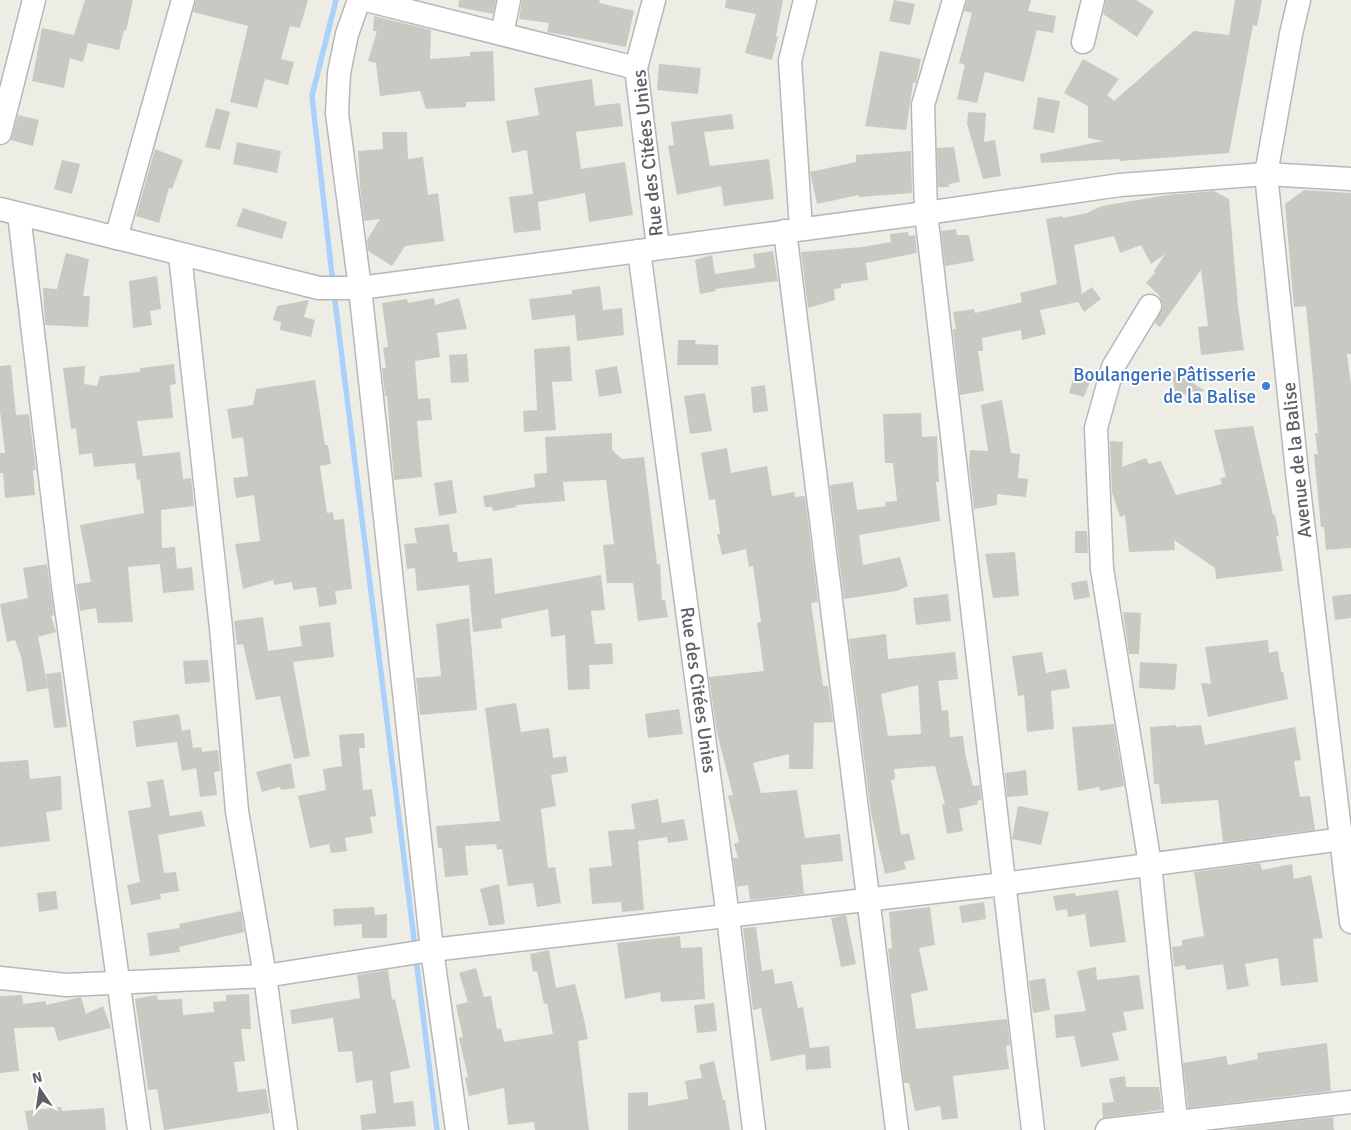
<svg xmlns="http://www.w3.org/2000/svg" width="1351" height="1130" font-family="Signika,sans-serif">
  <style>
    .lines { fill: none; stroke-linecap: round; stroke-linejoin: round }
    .stream { stroke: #a9d1fa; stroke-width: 5.5 }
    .building { fill: #cac8c2; fill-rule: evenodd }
    .minor-casing { stroke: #b5b7bb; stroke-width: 25 }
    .minor { stroke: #fff; stroke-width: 22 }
    .shop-dot { fill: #3f7fe0; stroke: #fff; stroke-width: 2 }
    .labels { text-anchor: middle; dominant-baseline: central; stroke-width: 4; stroke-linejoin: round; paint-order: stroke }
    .street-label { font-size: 19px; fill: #5d6065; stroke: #fff }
    .shop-label { font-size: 19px; fill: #366cbe; stroke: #fff; text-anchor: end }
  </style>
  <rect width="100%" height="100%" fill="#eeede5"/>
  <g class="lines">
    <g class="stream">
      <polyline points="333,284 312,96 336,0"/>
      <polyline points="334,293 415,947"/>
      <polyline points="416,958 437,1130"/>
    </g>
  </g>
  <g class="building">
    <polygon points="85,0 133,0 126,31 124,30 119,50 88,43 83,62 70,58 64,88 32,81 42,28 74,35"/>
    <polygon points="196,0 308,0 300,28 290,26 281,59 294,62 288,85 265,79 257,108 230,102 248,26 193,12"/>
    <polygon points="459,0 496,0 493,14 458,7"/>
    <polygon points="522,0 600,0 599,3 634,11 626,47 547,32 549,23 519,19"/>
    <polygon points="726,0 783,0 776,36 778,37 772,60 745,53 756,14 725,8"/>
    <polygon points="894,0 915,4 910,25 889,21"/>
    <polygon points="967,0 1031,0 1028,11 1056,16 1053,33 1037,30 1024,82 985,72 977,103 957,99 965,65 959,63 972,13 964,11"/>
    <polygon points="1106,0 1136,0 1154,11 1137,37 1103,14"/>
    <polygon points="1235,0 1262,0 1257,26 1253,25 1229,153 1120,161 1120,159 1041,163 1040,154 1103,141 1088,138 1088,106 1064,93 1083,59 1119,79 1107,95 1114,101 1194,31 1229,35"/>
    <polygon points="374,16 431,30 430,59 470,56 470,52 493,51 495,101 466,102 466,107 426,109 420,91 380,96 376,63 368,61 377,31 373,31"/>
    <polygon points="880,51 921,59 916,83 913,83 906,130 865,126"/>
    <polygon points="659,64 701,68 698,94 657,90"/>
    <polygon points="592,79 595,106 620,103 623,126 576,132 581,169 625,162 633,215 589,222 585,193 538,202 541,230 514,233 509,197 533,194 527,150 512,153 506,121 539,115 534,88"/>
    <polygon points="1038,97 1060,101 1054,133 1033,129"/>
    <polygon points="216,108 230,112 220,150 205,147"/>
    <polygon points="968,112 986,113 984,142 995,140 1001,176 983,179 967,124"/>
    <polygon points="732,114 734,129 704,132 710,166 769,159 774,199 724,206 721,186 677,195 668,146 674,145 671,122"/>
    <polygon points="18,115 39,120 33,146 11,140"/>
    <polygon points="382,132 407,132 408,159 423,157 428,195 438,193 444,241 405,246 392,266 368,251 367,240 380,219 364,221 360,187 358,151 383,149"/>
    <polygon points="237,142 281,151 277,173 233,164"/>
    <polygon points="954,147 960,182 949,184 949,187 938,187 937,148"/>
    <polygon points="155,149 183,160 172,189 169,188 159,223 136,216"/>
    <polygon points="911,151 912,193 859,197 859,195 817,204 810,172 856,162 856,155"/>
    <polygon points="62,160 80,164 72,194 54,189"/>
    <polygon points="1304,190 1351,193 1351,354 1347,354 1351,385 1351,548 1326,550 1324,527 1321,527 1314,454 1318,454 1315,433 1318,433 1306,306 1294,307 1285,204"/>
    <polygon points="1214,191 1229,199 1238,306 1244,350 1201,355 1198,327 1208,326 1201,270 1160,327 1155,323 1163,306 1159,295 1146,283 1155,273 1154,271 1165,254 1151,264 1141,245 1120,253 1114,236 1074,245 1082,294 1092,287 1101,299 1084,312 1078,302 1040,310 1046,334 1022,340 1021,330 982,338 983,351 978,351 984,391 960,395 953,329 956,329 953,312 974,309 975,313 1022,302 1020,293 1057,284 1046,219 1063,216 1063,218 1087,213 1102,206 1167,195"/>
    <polygon points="243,208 287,222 282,239 236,226"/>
    <polygon points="956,229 957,235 969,235 974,261 945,266 941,231"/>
    <polygon points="908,232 909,236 915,235 917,253 866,263 868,280 841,284 841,288 834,289 835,300 808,308 801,252 862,247 891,242 890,234"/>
    <polygon points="773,251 778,281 715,289 716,291 700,294 695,260 712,255 715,274 755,268 753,254"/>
    <polygon points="66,253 89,259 83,296 90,296 88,327 45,325 43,288 57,289"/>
    <polygon points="157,276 161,309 150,311 152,325 133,328 129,281"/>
    <polygon points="600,286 603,310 622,308 624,335 577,341 575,315 532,320 529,299 572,294 572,290"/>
    <polygon points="434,298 435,305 459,298 467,329 437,333 440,357 415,361 418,399 430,398 432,420 417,421 422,477 394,480 387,396 385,396 382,368 386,368 383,348 388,347 382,303 407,299 408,303"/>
    <polygon points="309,300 304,317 315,320 311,337 280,330 281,322 273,320 277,306"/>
    <polygon points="678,340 696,340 695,344 718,345 718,365 677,365"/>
    <polygon points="570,346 572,381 552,382 556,430 524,432 523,411 537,410 534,349"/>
    <polygon points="467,354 469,382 451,383 449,355"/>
    <polygon points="174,364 176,384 170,385 173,418 137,421 143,456 180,452 183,479 191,478 194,506 161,510 162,548 175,547 177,569 192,567 194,590 163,593 160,564 128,567 133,622 98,623 96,608 80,611 76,584 91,582 80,525 144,513 140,479 137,480 135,463 94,467 92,453 79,455 76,428 71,429 63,368 85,366 84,384 97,386 100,376 140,372 140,368"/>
    <polygon points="11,365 16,415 29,414 36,470 33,470 35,495 5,498 3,473 0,473 0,453 5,453 0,411 0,366"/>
    <polygon points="617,366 622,393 599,397 595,370"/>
    <polygon points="1171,369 1205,391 1176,396"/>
    <polygon points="1074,375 1091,379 1084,397 1069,393"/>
    <polygon points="315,380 325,445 328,445 331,464 320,466 327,513 333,512 334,520 344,519 352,589 335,591 337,604 319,607 316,587 293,590 292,582 274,585 273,580 243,589 235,544 260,541 254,495 236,498 233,478 248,476 243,437 232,439 227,409 253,405 256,389"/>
    <polygon points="765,385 768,411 753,413 751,387"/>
    <polygon points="705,393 712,431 690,434 684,396"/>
    <polygon points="1002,400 1011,453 1020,454 1018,478 1028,479 1026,497 997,494 997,505 974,509 969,466 970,450 988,451 981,405"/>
    <polygon points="921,413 922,437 937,436 939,482 936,482 940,521 859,535 863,565 900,557 908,586 897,591 844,599 830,485 853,482 857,510 886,506 885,502 897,501 893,463 885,463 883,414"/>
    <polygon points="1253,426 1273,515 1275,515 1279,536 1276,536 1283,571 1216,579 1215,568 1174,540 1175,550 1129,552 1125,515 1120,517 1112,492 1110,441 1123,442 1122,467 1146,458 1149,464 1161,461 1176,495 1222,484 1220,478 1226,477 1214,430"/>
    <polygon points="612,433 612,450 622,459 644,457 657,564 660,564 662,600 665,600 668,617 638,621 633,583 607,583 603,545 614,544 606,480 563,482 565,501 516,505 517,507 493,511 492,507 485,507 483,496 535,487 534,474 547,473 545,437"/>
    <polygon points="727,448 731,473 767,466 772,496 794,492 795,497 805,496 818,602 811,603 823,686 828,686 833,722 814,723 813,769 789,769 789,754 753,763 761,793 797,790 805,838 840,834 843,861 801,865 804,894 750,900 748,885 737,887 733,858 738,858 734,844 739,842 728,796 733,795 717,733 709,677 764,671 757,623 761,622 753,566 749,567 746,549 722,555 717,534 720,534 715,499 709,500 701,453"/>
    <polygon points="452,480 457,513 439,516 434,483"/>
    <polygon points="449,524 453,552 457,552 458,562 492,558 495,594 601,575 605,610 591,611 595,644 612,643 613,664 589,665 590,689 568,690 565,635 551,637 548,609 501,619 502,628 473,632 469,585 417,591 415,568 407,569 404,544 417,543 414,528"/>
    <polygon points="1075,531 1087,531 1088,553 1075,553"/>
    <polygon points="1015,552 1019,596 993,598 985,554"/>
    <polygon points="47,564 54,615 51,616 56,632 38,637 48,688 27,692 21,656 15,640 7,642 0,604 28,598 23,568"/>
    <polygon points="1087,580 1090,597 1074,600 1071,583"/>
    <polygon points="948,594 951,621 916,625 913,598"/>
    <polygon points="1351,594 1351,618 1335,620 1332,596"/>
    <polygon points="1123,612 1141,613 1139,654 1129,654"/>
    <polygon points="263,617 268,651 302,646 299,626 330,622 334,657 293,662 310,756 294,759 280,696 256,700 243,644 237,645 234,621"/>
    <polygon points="469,618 477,710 420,715 416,678 441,676 436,624"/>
    <path d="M886 634 888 659 955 652 958 679 938 681 942 711 948 710 950 737 963 736 965 753 973 786 980 785 981 800 977 801 978 804 959 809 963 831 947 834 942 805 945 804 935 766 894 769 895 779 891 780 901 835 909 833 915 859 904 862 906 869 885 874 871 813 849 639ZM918 685 921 734 888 736 881 694Z"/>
    <polygon points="1268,640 1269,653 1278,651 1281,672 1283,672 1288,699 1208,717 1201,683 1211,684 1205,647"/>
    <polygon points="1042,652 1046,673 1066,669 1070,688 1051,691 1054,729 1027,732 1024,695 1018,696 1012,656"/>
    <polygon points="208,660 210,682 185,684 183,661"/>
    <polygon points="1140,662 1177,664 1175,690 1139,688"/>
    <polygon points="61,672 67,727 54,728 46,674"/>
    <polygon points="516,703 521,732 549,728 553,758 566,756 568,772 551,775 556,806 541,809 548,868 555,867 561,903 537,907 533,883 508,886 502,849 497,850 496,844 465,846 468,875 445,877 442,848 438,848 436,826 500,821 485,708"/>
    <polygon points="679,709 683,734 648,738 645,714"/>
    <polygon points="179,714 182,731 190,729 193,748 201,747 202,752 218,750 220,771 214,772 217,795 200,797 196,768 182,771 177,742 136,747 133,721"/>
    <polygon points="1114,724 1124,786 1100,791 1099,787 1078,791 1072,727"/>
    <polygon points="1176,725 1176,727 1201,725 1205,745 1295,727 1301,760 1294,761 1300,797 1310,796 1315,830 1223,842 1218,800 1161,804 1159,784 1154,784 1150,727"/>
    <polygon points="364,733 365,748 359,748 363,790 372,789 376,816 370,817 373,833 345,838 347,851 331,853 329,844 310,848 298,796 326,790 323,769 342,766 339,735"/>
    <polygon points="28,760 30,779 61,776 62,810 46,812 50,841 0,847 0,762"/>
    <polygon points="291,763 295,788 281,790 280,787 262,792 256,772"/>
    <polygon points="1026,770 1028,795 1007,797 1005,773"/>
    <polygon points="163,779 170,816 202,811 205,826 158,835 164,873 176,872 179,891 160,894 161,899 131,905 127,885 140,882 128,811 151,807 147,782"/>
    <polygon points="658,799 662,823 684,819 688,840 668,843 667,837 638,841 644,910 622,912 621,902 592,904 589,868 612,866 608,831 635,829 631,804"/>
    <polygon points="1018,806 1049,812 1041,845 1012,839"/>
    <polygon points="1260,863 1262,870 1292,864 1294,879 1311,875 1323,938 1313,939 1318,982 1281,986 1278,958 1245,964 1249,986 1227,990 1223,964 1186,970 1185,965 1174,967 1172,947 1182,946 1182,940 1204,936 1194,872"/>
    <polygon points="499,884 505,924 489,926 480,889"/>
    <polygon points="1118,890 1126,942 1090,947 1085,914 1068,917 1067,909 1056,911 1053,896 1075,893 1076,896"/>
    <polygon points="56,891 58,909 39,912 37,893"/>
    <polygon points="984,902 986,919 962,923 959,906"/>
    <polygon points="374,907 375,915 387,914 387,938 362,938 362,924 334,926 333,909"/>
    <polygon points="930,907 935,945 919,948 928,990 911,994 916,1029 1007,1019 1010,1045 1006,1046 1009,1069 953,1076 958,1118 942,1120 940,1106 915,1111 909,1083 904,1083 888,949 892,948 889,912"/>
    <polygon points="241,911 244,932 179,947 180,952 150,956 147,933 180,928 179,924"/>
    <polygon points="846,915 856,964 841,967 831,918"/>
    <polygon points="756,927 762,971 773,969 775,984 792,981 798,1008 803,1007 810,1048 829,1046 831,1068 806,1070 805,1054 771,1061 761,1008 753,1010 743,928"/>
    <polygon points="680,936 681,948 702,947 705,999 661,1002 660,992 625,999 617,943"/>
    <polygon points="549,950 556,988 575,984 584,1019 588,1039 578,1041 589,1130 535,1130 534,1122 508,1125 504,1088 469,1096 465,1078 468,1077 459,1038 463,1037 456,1005 468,1002 459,973 476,968 484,997 491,996 497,1029 501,1028 504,1042 553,1034 547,1003 544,1004 537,971 533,972 530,954"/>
    <polygon points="1096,967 1097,980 1139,975 1144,1009 1123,1012 1127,1030 1112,1033 1119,1060 1081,1067 1074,1036 1056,1038 1054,1015 1086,1011 1077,971"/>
    <polygon points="388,970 392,1000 395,999 410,1068 390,1072 394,1103 413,1101 416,1126 362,1130 360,1115 376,1113 372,1080 356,1083 352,1051 338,1052 333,1018 292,1024 290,1010 360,998 357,975"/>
    <polygon points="1045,978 1050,1010 1033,1013 1029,981"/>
    <polygon points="249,994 251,1029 241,1029 245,1061 234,1062 238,1092 266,1089 270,1113 164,1130 157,1089 148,1090 135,999 157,995 158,1000 182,999 183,1015 214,1012 213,1002 226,1001 226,995"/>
    <polygon points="22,995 23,1004 46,1001 46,1005 81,997 86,1014 103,1006 111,1028 58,1041 54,1027 14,1028 19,1071 0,1073 0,996"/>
    <polygon points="714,1003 717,1031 697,1033 694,1005"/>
    <polygon points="1327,1043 1331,1091 1188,1108 1183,1063 1226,1056 1228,1065 1258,1059 1257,1053"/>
    <polygon points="714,1061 723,1100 725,1100 730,1130 628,1130 628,1093 648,1092 648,1106 688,1099 685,1081 702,1078 699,1065"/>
    <polygon points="1125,1076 1126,1087 1159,1087 1162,1110 1103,1118 1102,1103 1114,1102 1109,1079"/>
    <polygon points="61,1107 62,1111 104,1108 106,1130 28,1130 25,1111"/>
    <polygon points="1333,1117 1334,1130 1230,1130 1230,1129"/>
  </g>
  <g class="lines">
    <defs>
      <g id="minor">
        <polyline points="359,0 347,34 339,73 337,113 360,288 432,950 457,1130"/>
        <polyline points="366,0 636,68"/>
        <polyline points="654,0 636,68 658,247"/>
        <polyline points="954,0 923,105 926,213 1033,1130"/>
        <polyline points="1299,0 1291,34 1266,174 1297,472 1351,922"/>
        <polyline points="502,34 509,0"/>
        <polyline points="1083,42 1093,0"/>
        <polyline points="0,133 34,0"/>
        <polyline points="0,209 319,288 360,288 926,213 1120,185 1266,174 1351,179"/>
        <polyline points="19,214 63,586 139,1130"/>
        <polyline points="801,229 790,61 805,0"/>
        <polyline points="785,231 897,1130"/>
        <polyline points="116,238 183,0"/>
        <polyline points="639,251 728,917 754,1130"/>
        <polyline points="180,255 221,628 237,811 265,976 286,1130"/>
        <polyline points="1150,306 1113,367 1096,428 1102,569 1150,864 1177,1130"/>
        <polyline points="0,978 66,985 265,976 432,950 1004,884 1351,838"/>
        <polyline points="1107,1130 1351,1102"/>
      </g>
    </defs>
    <use href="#minor" class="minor-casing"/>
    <use href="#minor" class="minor"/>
  </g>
  <circle class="shop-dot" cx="1266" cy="386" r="5"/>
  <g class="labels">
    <g class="street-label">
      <text transform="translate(648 153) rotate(-96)">Rue des Citées Unies</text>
      <text transform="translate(1297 460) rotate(-96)">Avenue de la Balise</text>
      <text transform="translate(698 690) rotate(82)">Rue des Citées Unies</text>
    </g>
    <g class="shop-label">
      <text x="1256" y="375">Boulangerie Pâtisserie<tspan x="1256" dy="22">de la Balise</tspan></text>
    </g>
  </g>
  <g transform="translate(40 1090) rotate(347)" stroke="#ffffff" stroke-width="4" paint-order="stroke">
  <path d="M0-4L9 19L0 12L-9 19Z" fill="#5d6065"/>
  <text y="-8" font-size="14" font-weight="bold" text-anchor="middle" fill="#5d6065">N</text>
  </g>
</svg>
